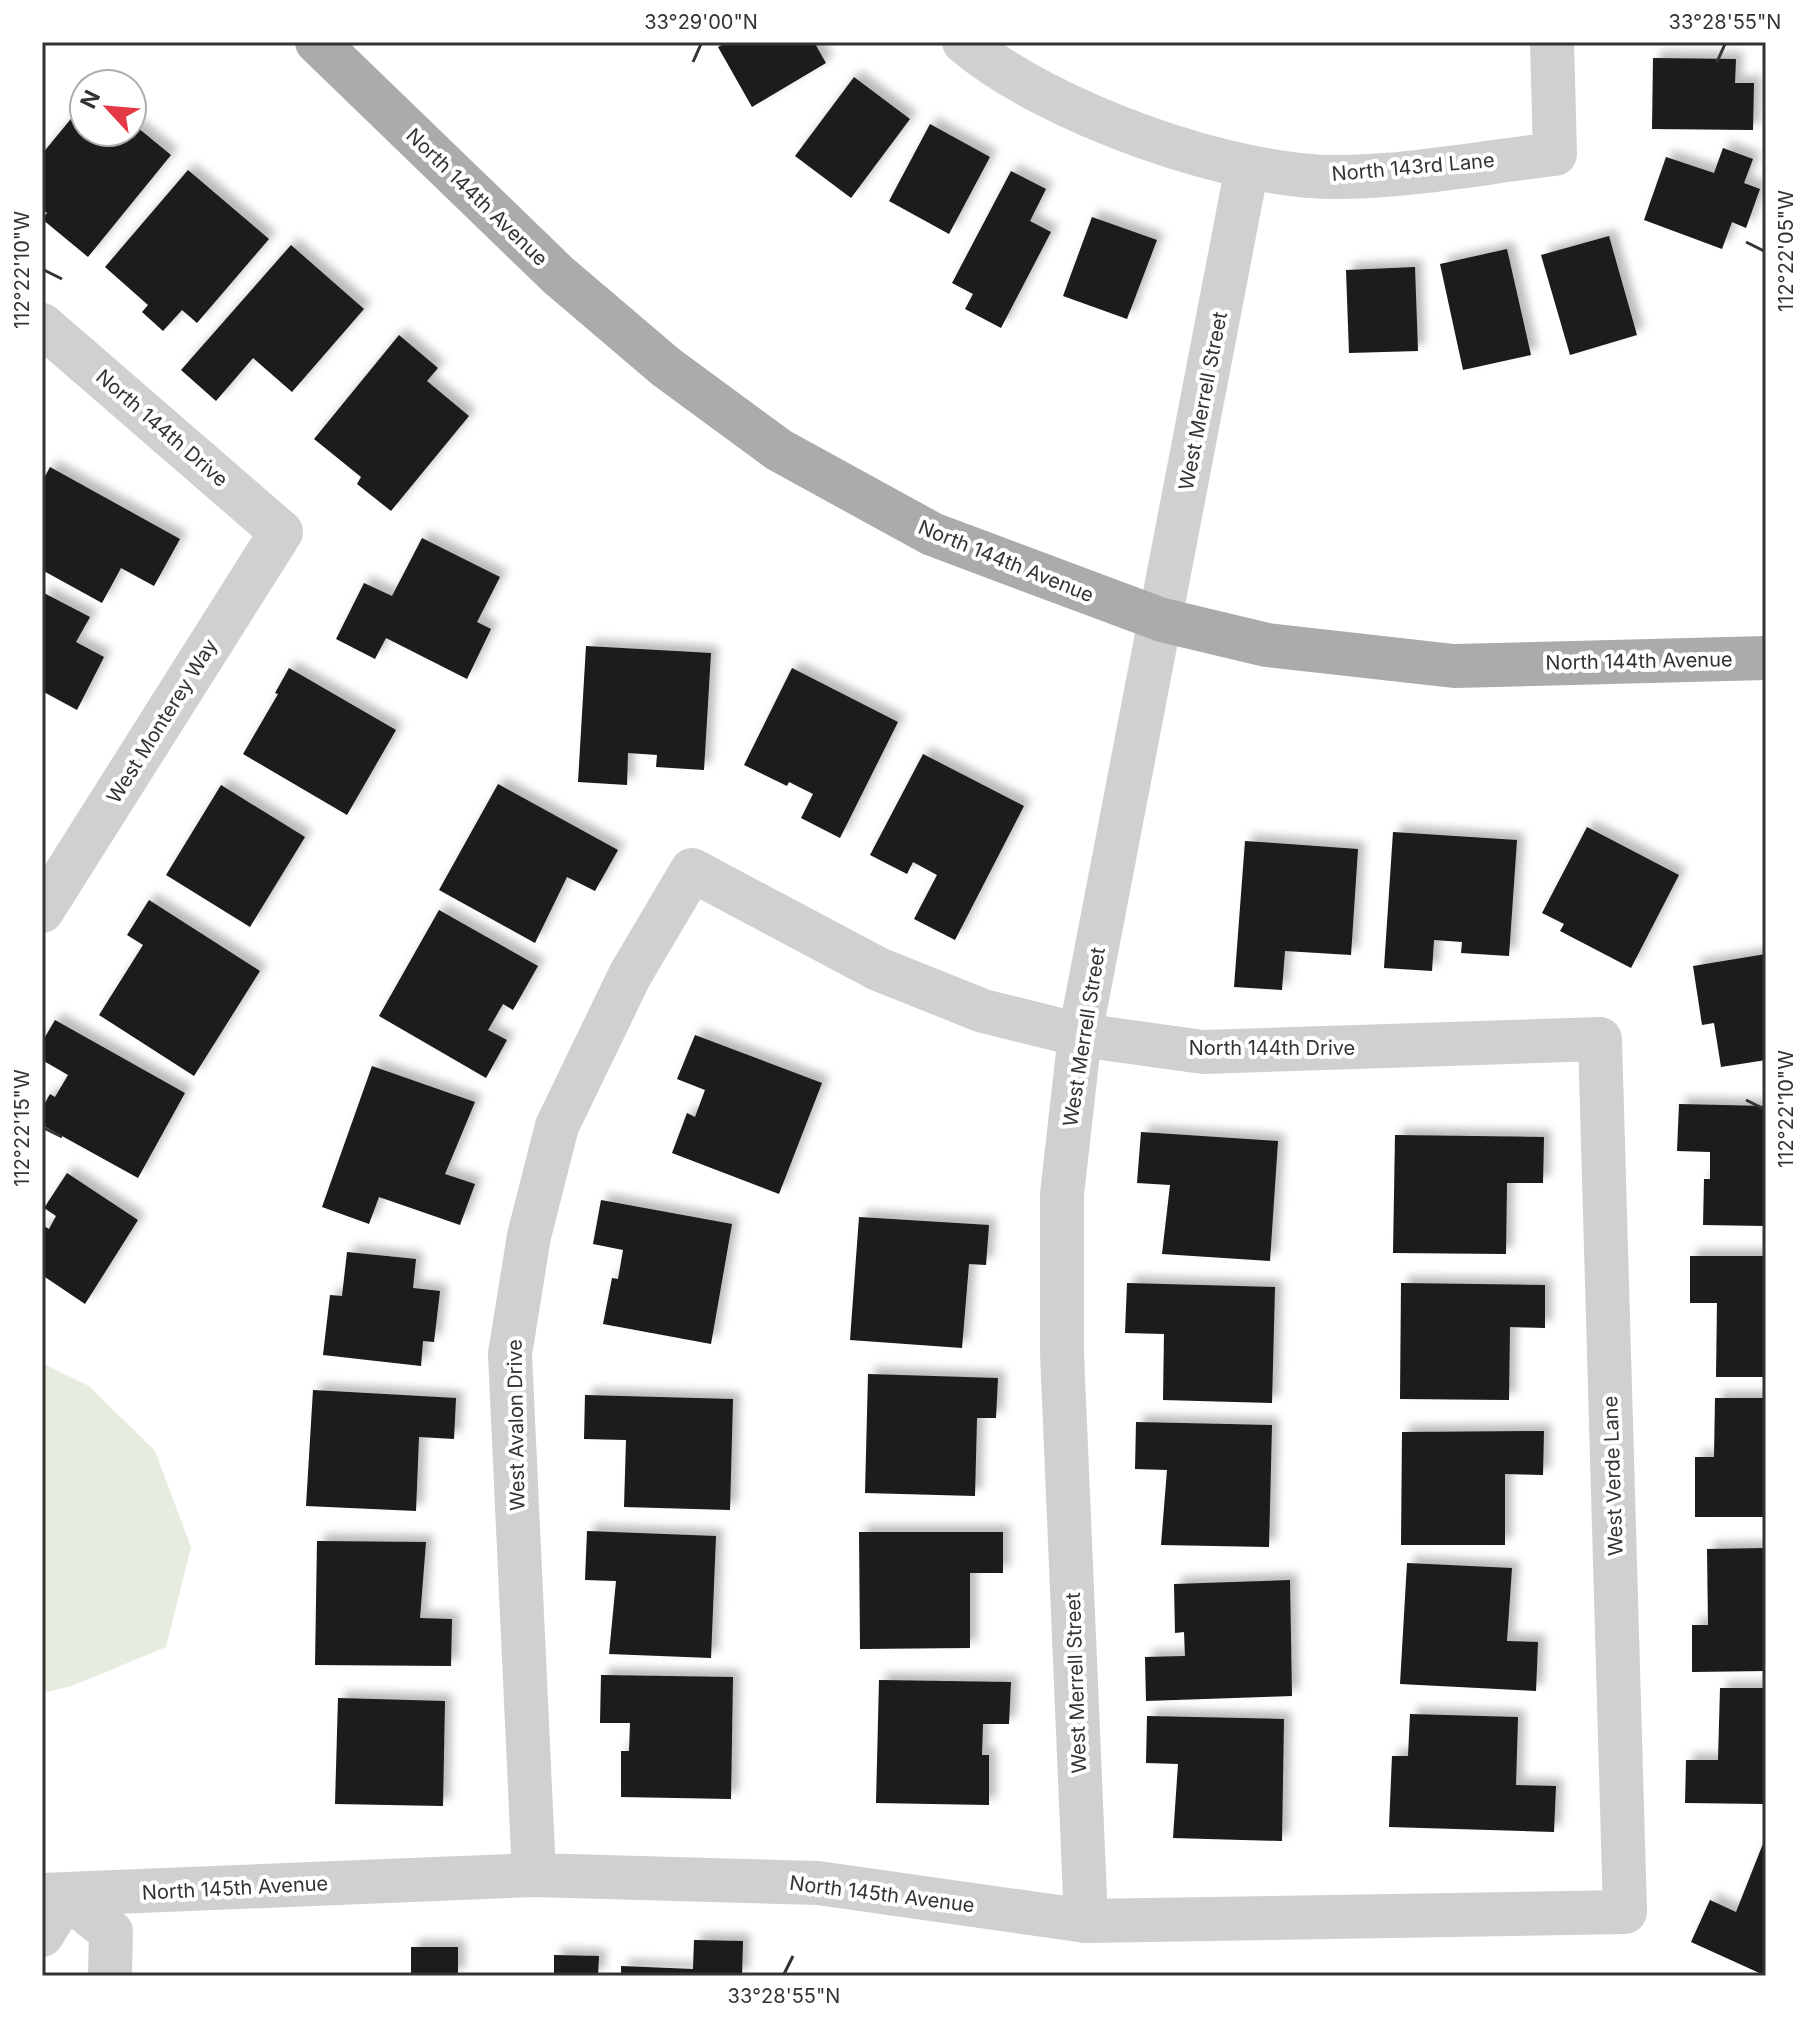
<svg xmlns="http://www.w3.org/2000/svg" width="1808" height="2018" font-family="Inter,sans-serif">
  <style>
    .green { fill: #e6ecdf }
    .building { fill: #1a1a1a; filter: url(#shadow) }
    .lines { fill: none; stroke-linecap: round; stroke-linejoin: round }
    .minor { stroke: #d0d0d0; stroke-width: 44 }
    .major { stroke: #ababab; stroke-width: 44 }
    .ticks { fill: none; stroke: #333; stroke-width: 3 }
    .labels { text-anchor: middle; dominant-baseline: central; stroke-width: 8; stroke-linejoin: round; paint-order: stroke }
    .street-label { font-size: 20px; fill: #333; stroke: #fff }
    .neatline { fill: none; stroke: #333; stroke-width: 3 }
    .ticks-label { font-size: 20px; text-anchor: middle; fill: #333 }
  </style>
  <defs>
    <filter id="shadow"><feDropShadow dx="7" dy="-7" stdDeviation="4" flood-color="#0004"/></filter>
  </defs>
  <rect width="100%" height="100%" fill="#fff"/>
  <polygon class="green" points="42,1363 89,1386 155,1451 191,1547 166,1647 72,1686 42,1693"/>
  <g class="building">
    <polygon points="727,42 814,42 826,63 752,107 718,47"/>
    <polygon points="1653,58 1736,59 1735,83 1754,83 1753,130 1652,129"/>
    <polygon points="854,77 910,119 851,198 795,156"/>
    <polygon points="84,103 84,132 132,132 132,123 171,155 88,257 42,219 47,213 42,209 42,154"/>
    <polygon points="930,124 990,157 949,234 889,201"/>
    <polygon points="1723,148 1753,159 1744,183 1760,189 1746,228 1732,222 1722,249 1644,220 1666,157 1714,173"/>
    <polygon points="188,170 269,239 197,323 182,310 163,331 142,312 148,305 105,267"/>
    <polygon points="1011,171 1046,189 1030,221 1051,232 1001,328 965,309 973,294 952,283"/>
    <polygon points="1092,217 1157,240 1127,319 1063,296"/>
    <polygon points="1609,236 1637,335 1570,355 1541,255"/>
    <polygon points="291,245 364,309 292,392 253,358 216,401 181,370"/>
    <polygon points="1507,249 1531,355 1463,370 1440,264"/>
    <polygon points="1415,267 1418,351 1349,353 1346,270"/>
    <polygon points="399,335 438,368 427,381 469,416 391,511 357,484 361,477 314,439"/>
    <polygon points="50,467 180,539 154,586 121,568 102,603 42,570 42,482"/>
    <polygon points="422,538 500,577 477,622 491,629 467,679 386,638 375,659 336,639 364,583 392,596"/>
    <polygon points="42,592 90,617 76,642 104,657 77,710 42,691"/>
    <polygon points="586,646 711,653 704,770 656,767 657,755 628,753 627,785 578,782"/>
    <polygon points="289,668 396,730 347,815 243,754 278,694 275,693"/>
    <polygon points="792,668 898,722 840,838 801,818 813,794 789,782 787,786 744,765"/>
    <polygon points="923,754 1024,806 955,940 914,919 937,875 913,862 907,874 870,855"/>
    <polygon points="498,784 618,850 595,891 567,877 535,943 439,890"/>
    <polygon points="221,785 305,837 250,927 166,875"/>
    <polygon points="1587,827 1679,875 1631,968 1560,931 1564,924 1542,913"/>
    <polygon points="1393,832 1517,840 1509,956 1461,953 1462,942 1434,940 1432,971 1384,968"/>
    <polygon points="1245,841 1358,849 1351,955 1285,951 1282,990 1234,987"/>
    <polygon points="149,900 260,971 194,1076 99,1015 143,945 127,935"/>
    <polygon points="439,910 538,966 513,1010 503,1004 488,1030 507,1040 486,1078 379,1016"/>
    <polygon points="1766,954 1766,1060 1721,1067 1714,1023 1702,1025 1693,966"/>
    <polygon points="55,1020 185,1093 138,1178 42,1125 42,1108 50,1094 55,1097 68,1075 42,1060 42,1042"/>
    <polygon points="695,1035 822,1083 779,1194 672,1153 687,1113 695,1117 705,1090 677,1079"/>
    <polygon points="372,1066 475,1102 445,1174 475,1184 460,1225 379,1197 369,1224 322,1207"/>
    <polygon points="1679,1104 1766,1106 1766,1226 1703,1225 1704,1179 1710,1179 1710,1152 1677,1151"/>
    <polygon points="1141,1132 1278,1141 1270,1261 1162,1254 1170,1185 1137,1183"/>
    <polygon points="1395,1135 1544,1137 1543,1183 1507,1183 1506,1254 1393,1253"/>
    <polygon points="67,1173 138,1220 85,1304 42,1275 42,1225 49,1229 56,1216 44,1208"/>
    <polygon points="601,1200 732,1224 711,1344 603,1324 612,1278 618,1279 623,1250 593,1244"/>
    <polygon points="859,1217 989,1225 986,1265 969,1264 962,1348 850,1340"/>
    <polygon points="347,1252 416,1259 413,1288 440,1291 434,1342 423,1341 421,1366 323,1355 330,1295 342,1296"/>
    <polygon points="1690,1256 1766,1256 1766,1377 1716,1377 1717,1303 1690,1303"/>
    <polygon points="1127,1283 1275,1287 1272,1403 1163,1400 1164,1334 1125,1333"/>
    <polygon points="1401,1283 1545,1285 1545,1328 1510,1327 1509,1400 1400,1399"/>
    <polygon points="868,1374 998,1378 996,1418 977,1418 975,1496 865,1493"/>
    <polygon points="313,1390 456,1398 454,1439 419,1437 416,1511 306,1506"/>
    <polygon points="585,1395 733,1399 730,1510 624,1507 626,1440 584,1439"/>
    <polygon points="1715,1398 1766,1398 1766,1517 1695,1517 1695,1457 1714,1457"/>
    <polygon points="1136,1422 1272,1425 1269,1547 1161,1545 1167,1470 1135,1469"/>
    <polygon points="1544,1431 1543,1475 1505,1474 1505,1545 1401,1545 1402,1432"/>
    <polygon points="587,1531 716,1536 711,1658 609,1654 616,1581 585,1580"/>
    <polygon points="859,1532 1003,1532 1003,1573 970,1573 970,1648 860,1649"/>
    <polygon points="317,1541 426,1542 420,1618 452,1619 451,1666 315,1665"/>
    <polygon points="1766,1548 1766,1671 1692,1672 1692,1625 1708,1625 1707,1549"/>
    <polygon points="1407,1563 1512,1568 1507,1641 1538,1642 1536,1691 1400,1684"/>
    <polygon points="1290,1580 1292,1696 1146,1701 1145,1657 1185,1656 1184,1632 1175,1633 1174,1584"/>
    <polygon points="601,1675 733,1677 731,1799 621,1797 621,1751 629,1751 630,1723 600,1723"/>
    <polygon points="879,1680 1011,1682 1009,1724 983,1724 982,1755 989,1755 989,1805 876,1803"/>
    <polygon points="1720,1688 1766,1688 1766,1804 1685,1803 1686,1760 1718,1760"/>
    <polygon points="338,1698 445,1701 443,1806 335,1804"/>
    <polygon points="1410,1714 1518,1717 1516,1785 1556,1786 1554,1832 1389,1827 1392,1756 1408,1756"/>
    <polygon points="1147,1716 1284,1719 1282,1841 1173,1838 1178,1764 1146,1763"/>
    <polygon points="1766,1836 1766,1976 1691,1942 1710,1900 1736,1912"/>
    <polygon points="694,1940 743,1941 742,1976 621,1976 621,1966 693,1969"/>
    <rect x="411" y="1947" width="47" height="29"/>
    <polygon points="554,1955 599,1956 598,1976 554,1976"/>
  </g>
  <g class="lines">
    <g class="minor">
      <path d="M964 42C1046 112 1235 180 1343 177 1413 176 1485 162 1555 154L1552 42"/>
      <polyline points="42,325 281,532 42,911"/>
      <polyline points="42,1895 534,1875 818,1883 1086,1921 1625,1912 1600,1039 1203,1052 1080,1035 983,1011 878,969 692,870 630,975 557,1126 529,1236 510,1354 534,1875"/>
      <polyline points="1086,1921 1062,1353 1062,1194 1080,1035 1247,167"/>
      <polyline points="42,1935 66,1896 111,1932 110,1976"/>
    </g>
    <polyline class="major" points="317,42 558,275 666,367 779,450 932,534 1162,620 1267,645 1454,666 1766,658"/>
  </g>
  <path class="ticks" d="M693 62 701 44M1717 62 1725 44M1746 242 1764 251M44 270 62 279M1746 1100 1764 1109M44 1128 62 1137M784 1974 793 1956"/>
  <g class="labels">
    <g class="street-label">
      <text transform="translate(1413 167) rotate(-5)">North 143rd Lane</text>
      <text transform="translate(477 197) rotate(44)">North 144th Avenue</text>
      <text transform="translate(1203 401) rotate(-79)">West Merrell Street</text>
      <text transform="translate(162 428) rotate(41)">North 144th Drive</text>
      <text transform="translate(1006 561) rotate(22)">North 144th Avenue</text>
      <text transform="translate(1639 661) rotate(-1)">North 144th Avenue</text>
      <text transform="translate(162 721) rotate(-58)">West Monterey Way</text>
      <text transform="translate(1084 1037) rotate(-81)">West Merrell Street</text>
      <text x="1272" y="1048">North 144th Drive</text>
      <text transform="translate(516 1425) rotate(-91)">West Avalon Drive</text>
      <text transform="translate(1613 1476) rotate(-92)">West Verde Lane</text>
      <text transform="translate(1076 1683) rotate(-92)">West Merrell Street</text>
      <text transform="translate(235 1888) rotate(-3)">North 145th Avenue</text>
      <text transform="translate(882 1894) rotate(7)">North 145th Avenue</text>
    </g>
  </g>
  <rect width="1808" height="2018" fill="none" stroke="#ffffff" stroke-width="88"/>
  <g transform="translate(108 108) rotate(296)"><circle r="38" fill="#ffffff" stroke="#adadad" stroke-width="2"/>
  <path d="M0-6L14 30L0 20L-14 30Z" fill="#e63946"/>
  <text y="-12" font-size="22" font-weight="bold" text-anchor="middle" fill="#333333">N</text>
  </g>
  <rect x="44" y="44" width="1720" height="1930" class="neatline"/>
  <g class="ticks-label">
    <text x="701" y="29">33°29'00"N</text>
    <text x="1725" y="29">33°28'55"N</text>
    <text transform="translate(1786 251) rotate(-90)" y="7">112°22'05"W</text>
    <text transform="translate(22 270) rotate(-90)" y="7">112°22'10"W</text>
    <text transform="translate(1786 1109) rotate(-90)" y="7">112°22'10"W</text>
    <text transform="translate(22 1128) rotate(-90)" y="7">112°22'15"W</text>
    <text x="784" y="2003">33°28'55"N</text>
  </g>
</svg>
